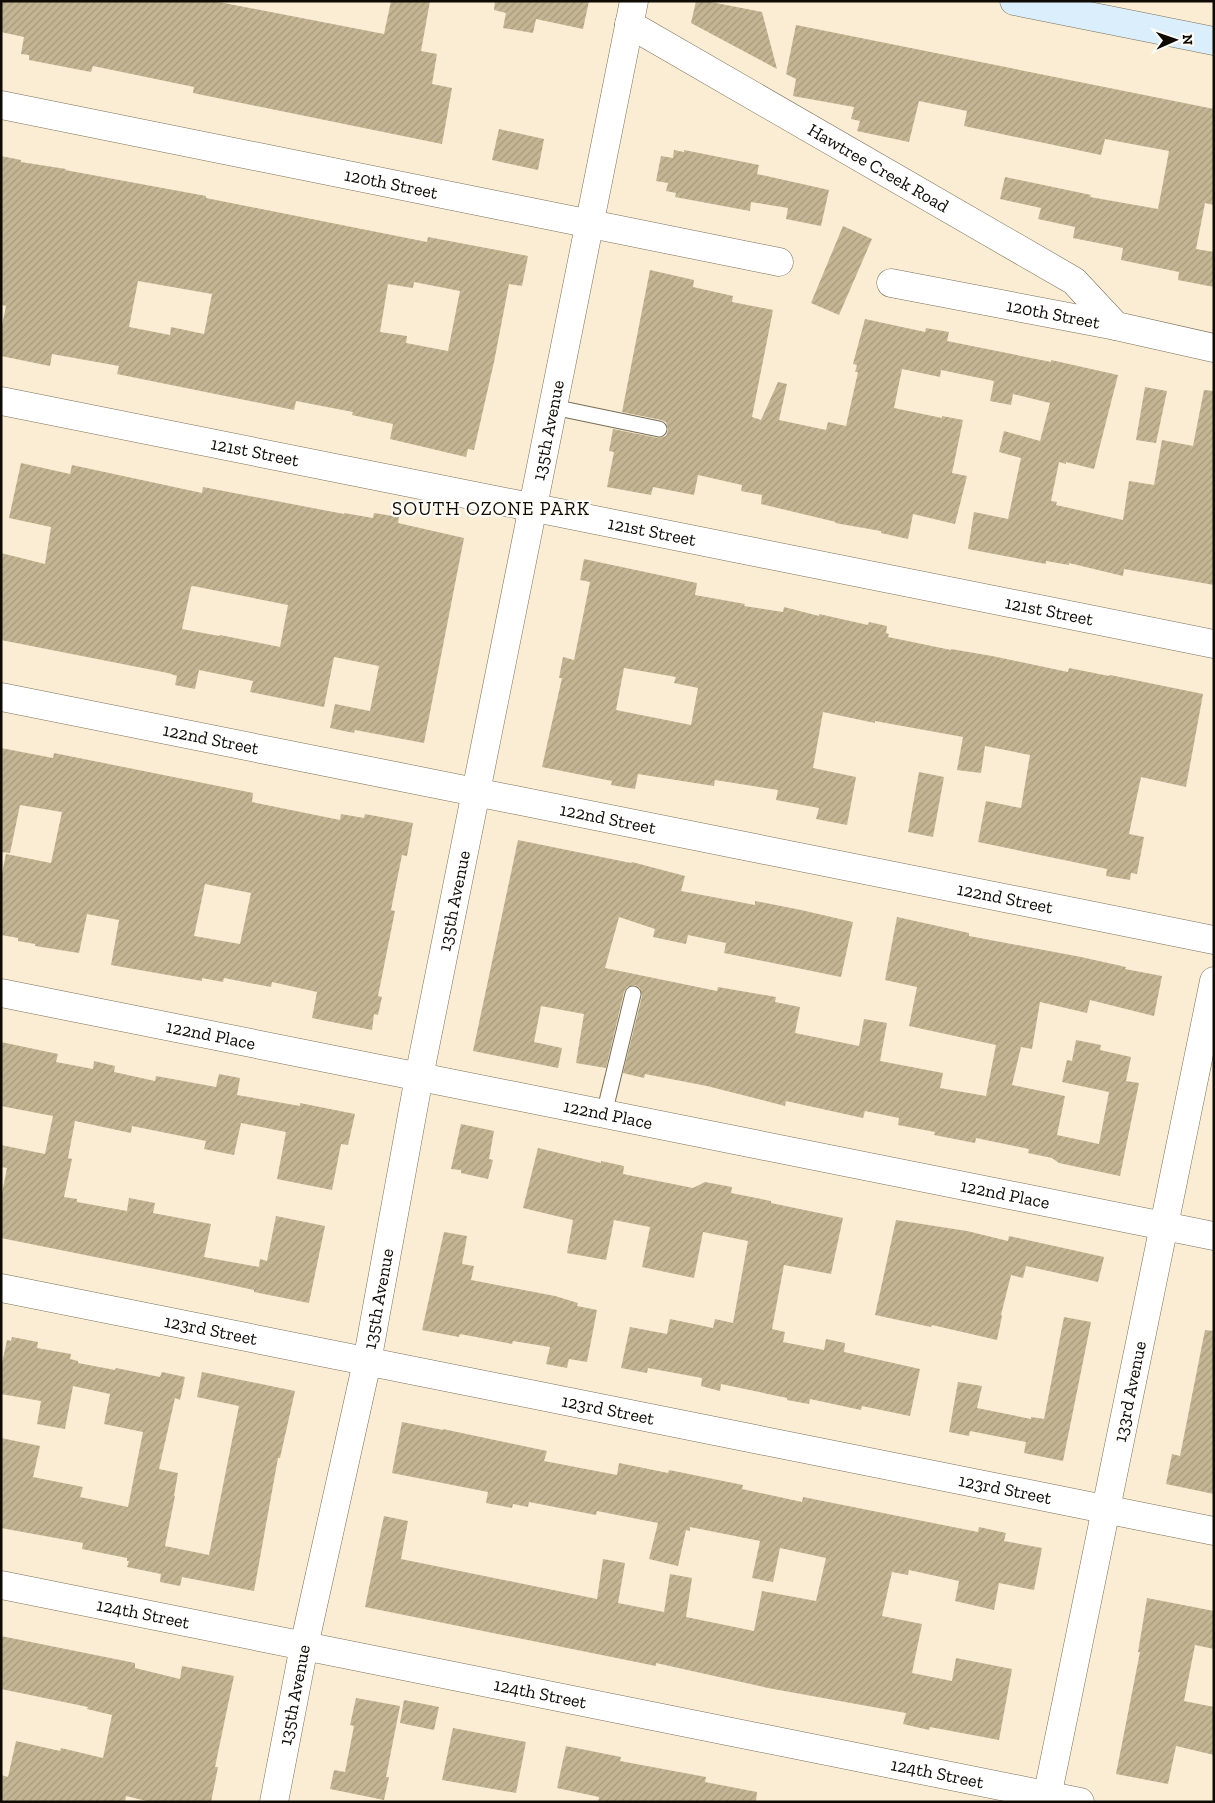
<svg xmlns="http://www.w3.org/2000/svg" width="1215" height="1803" font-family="'Zilla Slab',serif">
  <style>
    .building { fill: url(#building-hatch); fill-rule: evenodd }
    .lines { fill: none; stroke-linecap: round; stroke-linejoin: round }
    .service-casing { stroke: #796e56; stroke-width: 17 }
    .minor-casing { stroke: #796e56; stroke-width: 29 }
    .secondary-casing { stroke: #796e56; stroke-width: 29 }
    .service { stroke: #fff; stroke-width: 15 }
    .minor { stroke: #fff; stroke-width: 28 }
    .secondary { stroke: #dbeefb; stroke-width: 28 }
    .labels { text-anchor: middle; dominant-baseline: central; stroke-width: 4.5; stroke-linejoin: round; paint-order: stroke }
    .street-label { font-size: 18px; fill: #0f0b04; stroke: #fefcf6 }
    .neighbourhood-label { font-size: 19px; letter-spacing: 1px; fill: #0f0b04; stroke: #fefcf6 }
  </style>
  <defs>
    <pattern id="building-hatch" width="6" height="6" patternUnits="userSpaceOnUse" patternTransform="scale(1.25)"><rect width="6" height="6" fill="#c4b593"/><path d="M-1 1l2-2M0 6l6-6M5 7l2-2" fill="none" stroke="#a79a7d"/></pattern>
  </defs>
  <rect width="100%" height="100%" fill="#faedd3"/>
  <g class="building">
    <polygon points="1,1 214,1 384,34 391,1 430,1 421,51 437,54 432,84 452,88 442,144 193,93 194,87 93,66 91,72 29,60 29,55 21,54 24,37 1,32"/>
    <polygon points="495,1 589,1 583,29 536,19 533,33 503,28 506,13 494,10"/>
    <polygon points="696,1 706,1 762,12 777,69 691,23"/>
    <polygon points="796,25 1214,109 1214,205 1205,203 1196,249 1214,252 1214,287 1178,280 1179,272 1121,260 1123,248 1073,238 1075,227 1038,219 1041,208 1000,199 1005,177 1091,195 1090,197 1158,209 1169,151 1105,139 1101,155 964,126 967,111 919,101 909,142 857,131 860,121 851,119 854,107 793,96 796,79 786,74"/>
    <polygon points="499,129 544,139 538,170 492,160"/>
    <polygon points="674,150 684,152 684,150 759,165 757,174 829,190 821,226 786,219 788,208 751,202 750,211 675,197 676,193 666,191 668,183 656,181 661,156 673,158"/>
    <path d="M1 156 21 160V162L66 169 65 170 206 196V198L427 242 428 237 528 256 522 286 509 284 494 362 474 450 468 449 466 457 390 439 393 424 352 415 353 412 296 401 294 410 117 374 119 366 52 354 50 366 1 356V330L6 306 1 305ZM138 281 212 294 204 334 171 327 170 335 129 327ZM414 282 460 291 448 351 406 343 407 336 380 332 388 284 413 288Z"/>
    <polygon points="843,226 872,239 839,315 811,303"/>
    <polygon points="650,270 694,280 693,287 733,296 732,302 773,310 752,417 761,420 778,382 787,384 779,420 826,430 828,422 846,426 858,372 855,372 857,365 853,364 865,319 925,332 926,328 949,332 947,341 1051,362 1051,360 1118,375 1094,469 1066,462 1066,464 1059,462 1051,501 1057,502 1056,505 1123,520 1129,481 1154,485 1162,440 1193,446 1204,390 1214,391 1214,585 1124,569 1123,576 1069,563 1069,565 1046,561 1046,564 968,549 974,512 1008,519 1021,458 999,452 1004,431 1040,441 1050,403 1013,394 1011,405 990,401 994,381 941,370 940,377 902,369 894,408 942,418 942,416 963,420 952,473 967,476 955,524 913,514 908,539 881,533 881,531 835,523 836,522 761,504 762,495 741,491 742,485 698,475 694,495 653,487 651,495 607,487 614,452 609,451 613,429 658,438 666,436 668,430 666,422 661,420 622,412"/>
    <polygon points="1145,387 1167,391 1156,443 1136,440"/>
    <path d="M21 463 70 474 72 465 202 493 203 487 344 514V513L373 518 374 513 399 517 398 523 464 538 424 743 355 730 354 733 330 728 335 704 370 711 379 666 334 657 324 707 250 692 253 681 199 670 195 689 175 685 177 676 168 673 1 640V553L45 564 51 527 9 518ZM193 586 288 605 280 647 220 635 219 636 182 629 191 587Z"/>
    <path d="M584 559 697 583 695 595 745 604 744 606 783 612 784 607 819 616V614L868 625 869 622 887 626 886 633 889 634 888 637 951 650V649L992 656 1068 672 1069 668 1109 676 1110 675 1203 694 1186 787 1141 777 1129 834 1144 837 1137 874 1131 873 1130 880 1106 876 1107 869 978 842 986 801 1021 808 1030 755 985 746 981 773 957 770 963 737 875 721V723L823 712 813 768 856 777 847 825 816 819 819 808 776 800 778 790 715 780 714 786 638 774 635 789 611 785 612 781 542 767 562 678H559L563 657 574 660 590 582 580 580ZM624 668 676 677 674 683 698 688 691 725 616 710Z"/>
    <path d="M1 748 53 758 54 753 253 793 252 802 340 820 341 814 364 818 365 814 413 823 407 856 402 855 391 910 395 911 378 996 382 997 378 1015 374 1014 372 1030 312 1018 317 992 272 982 271 987 224 978 223 982 202 978V981L111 965 119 920 87 914 79 953 35 946V944L18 941V938L1 935V878L6 854 51 863 62 812 20 805 10 853 1 852ZM205 884 251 893 240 944 194 936Z"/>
    <polygon points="919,772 944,777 933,837 908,832"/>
    <polygon points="518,840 631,863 632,862 685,876 681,891 755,905 755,901 801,910 853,922 841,977 724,953 726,943 688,935 686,944 653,937 655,929 619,917 605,968 717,991 718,987 776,997 775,1002 800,1007 795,1033 859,1046 864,1019 887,1023 880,1061 943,1073 940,1088 986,1096 996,1045 909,1026 917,987 885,980 897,917 969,933 969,936 1081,957 1126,967 1125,969 1162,976 1154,1016 1090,1000 1087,1013 1040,1002 1032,1049 1021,1047 1012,1085 1065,1096 1057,1135 1099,1144 1109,1092 1062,1082 1067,1060 1072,1061 1076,1040 1101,1045 1100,1050 1131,1057 1126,1081 1139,1083 1120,1176 1059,1163 1052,1158 1028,1153 1029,1149 976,1138 975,1143 934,1135 935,1132 898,1125 899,1118 865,1111 863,1118 786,1101 785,1106 707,1086 645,1074 644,1078 623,1073 642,996 640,988 635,985 627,987 624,992 606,1068 576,1063 584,1014 541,1006 534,1042 562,1048 558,1068 473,1051"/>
    <polygon points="1,1042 58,1054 56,1062 93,1069 94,1061 115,1066 114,1072 155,1081 156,1076 216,1087 219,1074 240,1078 237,1095 300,1106 300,1103 355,1114 348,1145 341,1144 332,1190 277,1179 286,1132 241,1123 234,1155 204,1149 206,1141 132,1126 131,1133 75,1121 68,1158 72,1159 64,1197 77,1199 77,1202 127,1211 129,1198 155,1203 153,1213 211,1224 204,1257 259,1267 260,1259 267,1261 276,1216 325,1226 309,1303 254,1292 254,1290 189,1276 1,1238 1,1198 7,1168 1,1167 1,1145 45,1154 53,1116 1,1106"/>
    <polygon points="461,1124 494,1131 489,1159 493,1160 488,1179 461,1173 461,1170 451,1169"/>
    <polygon points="538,1148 601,1163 601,1161 624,1166 623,1174 693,1188 705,1182 732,1187 731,1193 771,1201 771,1203 843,1218 831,1274 784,1265 772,1329 785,1332 783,1342 824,1350 826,1339 845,1343 844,1352 920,1369 910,1416 862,1406 861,1410 810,1399 809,1404 787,1400 787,1398 721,1384 720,1391 701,1386 702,1378 648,1368 647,1373 621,1368 630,1327 667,1334 670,1319 713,1328 715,1319 733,1323 748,1241 703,1232 694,1278 642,1267 650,1227 614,1220 606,1260 567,1253 573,1220 523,1208"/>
    <polygon points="896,1220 967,1231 1008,1241 1009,1236 1104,1257 1098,1282 1026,1266 1023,1278 1011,1275 1001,1315 1002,1316 997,1340 932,1325 931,1327 875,1315"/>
    <polygon points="444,1232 467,1236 462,1264 474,1266 471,1280 555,1296 578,1303 577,1306 597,1310 587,1362 569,1359 567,1368 546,1364 550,1347 513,1341 512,1344 460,1334 459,1337 422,1330"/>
    <polygon points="1064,1317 1091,1322 1063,1461 1024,1453 1026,1442 970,1431 969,1436 949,1432 958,1382 982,1386 977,1408 1031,1419 1031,1417 1044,1419"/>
    <polygon points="1205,1330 1214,1331 1214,1494 1166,1484 1172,1454 1180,1456"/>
    <polygon points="12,1337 38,1342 37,1348 71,1354 70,1359 78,1361 78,1363 115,1370 116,1368 160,1377 162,1372 185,1377 180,1400 175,1398 159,1469 178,1473 174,1496 175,1496 165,1546 209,1555 239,1406 197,1397 202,1372 295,1391 280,1458 278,1458 254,1591 182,1577 180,1586 160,1582 161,1574 127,1567 129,1561 127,1561 127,1558 82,1549 83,1543 1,1528 1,1438 40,1446 33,1477 83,1487 80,1497 128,1507 143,1432 104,1424 110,1394 73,1386 65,1429 37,1424 41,1401 1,1394 1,1368 7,1340 11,1341"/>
    <polygon points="402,1422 443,1430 443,1429 547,1451 544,1461 617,1475 619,1463 668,1473 669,1470 743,1485 742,1489 802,1502 803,1497 978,1532 979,1527 1006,1533 1004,1541 1042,1548 1034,1590 999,1583 994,1610 955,1601 959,1581 909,1570 908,1575 892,1572 882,1616 922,1624 912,1673 952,1681 956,1658 1012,1669 999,1740 930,1727 929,1730 903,1724 906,1713 768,1688 656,1663 656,1666 365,1607 384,1516 408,1521 401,1559 597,1599 603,1559 625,1563 618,1603 664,1612 670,1574 692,1578 686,1617 754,1631 762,1591 816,1601 826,1558 780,1548 773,1582 752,1578 760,1541 690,1527 690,1531 686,1530 678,1566 649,1559 658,1523 597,1511 596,1515 529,1502 528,1507 513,1504 512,1508 486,1503 488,1492 392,1473"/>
    <polygon points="1147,1598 1214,1611 1214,1649 1195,1645 1184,1701 1214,1707 1214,1755 1176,1746 1168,1784 1116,1774 1140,1652 1138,1652"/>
    <polygon points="1,1636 135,1663 135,1668 180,1679 182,1666 234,1676 215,1767 218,1767 211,1802 151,1802 126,1796 125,1802 1,1802 1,1775 8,1777 16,1741 60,1751 61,1748 103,1758 112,1715 87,1709 88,1707 1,1689"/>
    <polygon points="356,1698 400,1706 386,1777 389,1777 384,1800 330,1789 334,1770 345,1772 354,1726 350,1725"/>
    <polygon points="404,1700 439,1707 434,1730 400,1723"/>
    <polygon points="453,1728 526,1742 516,1793 442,1780"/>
    <polygon points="566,1746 621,1757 620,1761 706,1777 705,1782 757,1792 756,1802 598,1802 599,1797 557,1788"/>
  </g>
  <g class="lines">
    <defs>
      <g id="service">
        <polyline points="553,407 659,429"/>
        <polyline points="604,1114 633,994"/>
      </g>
      <g id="minor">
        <path id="s1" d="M629 24 1074 281 1116 326"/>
        <path id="s2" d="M1 105 779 262"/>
        <path id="s3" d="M891 283 1116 326 1214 348"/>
        <path id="s4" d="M1 401 1214 644"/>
        <path id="s5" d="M1 697 1214 940"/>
        <path id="s6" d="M1 993 1214 1236"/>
        <path id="s7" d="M1 1288 1214 1531"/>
        <path id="s8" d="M1 1585 1080 1802"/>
        <path id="s9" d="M274 1802 304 1646 367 1362 419 1077 634 1"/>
        <path id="s10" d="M1046 1802 1214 981"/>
      </g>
      <polyline id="secondary" points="1014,1 1214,41"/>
    </defs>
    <use href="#service" class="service-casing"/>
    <use href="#minor" class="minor-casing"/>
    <use href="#secondary" class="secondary-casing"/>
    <use href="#service" class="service"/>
    <use href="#minor" class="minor"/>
    <use href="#secondary" class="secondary"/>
  </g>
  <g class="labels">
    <g class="street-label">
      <text stroke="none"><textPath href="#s1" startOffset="288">Hawtree Creek Road</textPath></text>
      <text stroke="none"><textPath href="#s2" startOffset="398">120th Street</textPath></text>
      <text stroke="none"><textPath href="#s3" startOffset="165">120th Street</textPath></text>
      <text stroke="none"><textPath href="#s9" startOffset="1399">135th Avenue</textPath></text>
      <text stroke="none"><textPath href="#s4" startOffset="259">121st Street</textPath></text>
      <text stroke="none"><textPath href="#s4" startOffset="664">121st Street</textPath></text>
      <text stroke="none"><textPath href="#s4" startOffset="1069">121st Street</textPath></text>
      <text stroke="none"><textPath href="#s5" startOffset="214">122nd Street</textPath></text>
      <text stroke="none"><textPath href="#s5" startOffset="619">122nd Street</textPath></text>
      <text stroke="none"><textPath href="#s5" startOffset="1024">122nd Street</textPath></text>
      <text stroke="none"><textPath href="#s9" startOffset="919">135th Avenue</textPath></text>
      <text stroke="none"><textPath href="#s6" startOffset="214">122nd Place</textPath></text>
      <text stroke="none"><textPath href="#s6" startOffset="619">122nd Place</textPath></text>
      <text stroke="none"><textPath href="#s6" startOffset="1024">122nd Place</textPath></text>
      <text stroke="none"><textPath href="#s9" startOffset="514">135th Avenue</textPath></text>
      <text stroke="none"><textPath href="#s7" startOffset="214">123rd Street</textPath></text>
      <text stroke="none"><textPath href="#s10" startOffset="419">133rd Avenue</textPath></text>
      <text stroke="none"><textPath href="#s7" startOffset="619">123rd Street</textPath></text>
      <text stroke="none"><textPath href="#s7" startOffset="1024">123rd Street</textPath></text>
      <text stroke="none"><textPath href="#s8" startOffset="145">124th Street</textPath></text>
      <text stroke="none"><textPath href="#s8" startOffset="550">124th Street</textPath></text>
      <text stroke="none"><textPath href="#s9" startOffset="109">135th Avenue</textPath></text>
      <text stroke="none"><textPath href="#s8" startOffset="955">124th Street</textPath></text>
    </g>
    <g class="neighbourhood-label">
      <text x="491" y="508">SOUTH OZONE PARK</text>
    </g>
  </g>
  <rect width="1215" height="1803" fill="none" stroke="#0f0b04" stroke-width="5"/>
  <g transform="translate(1175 40) rotate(88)" stroke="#fefcf6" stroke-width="4" paint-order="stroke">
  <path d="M0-4L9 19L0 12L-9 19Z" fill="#0f0b04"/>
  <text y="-8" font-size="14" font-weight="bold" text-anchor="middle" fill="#0f0b04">N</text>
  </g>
</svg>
